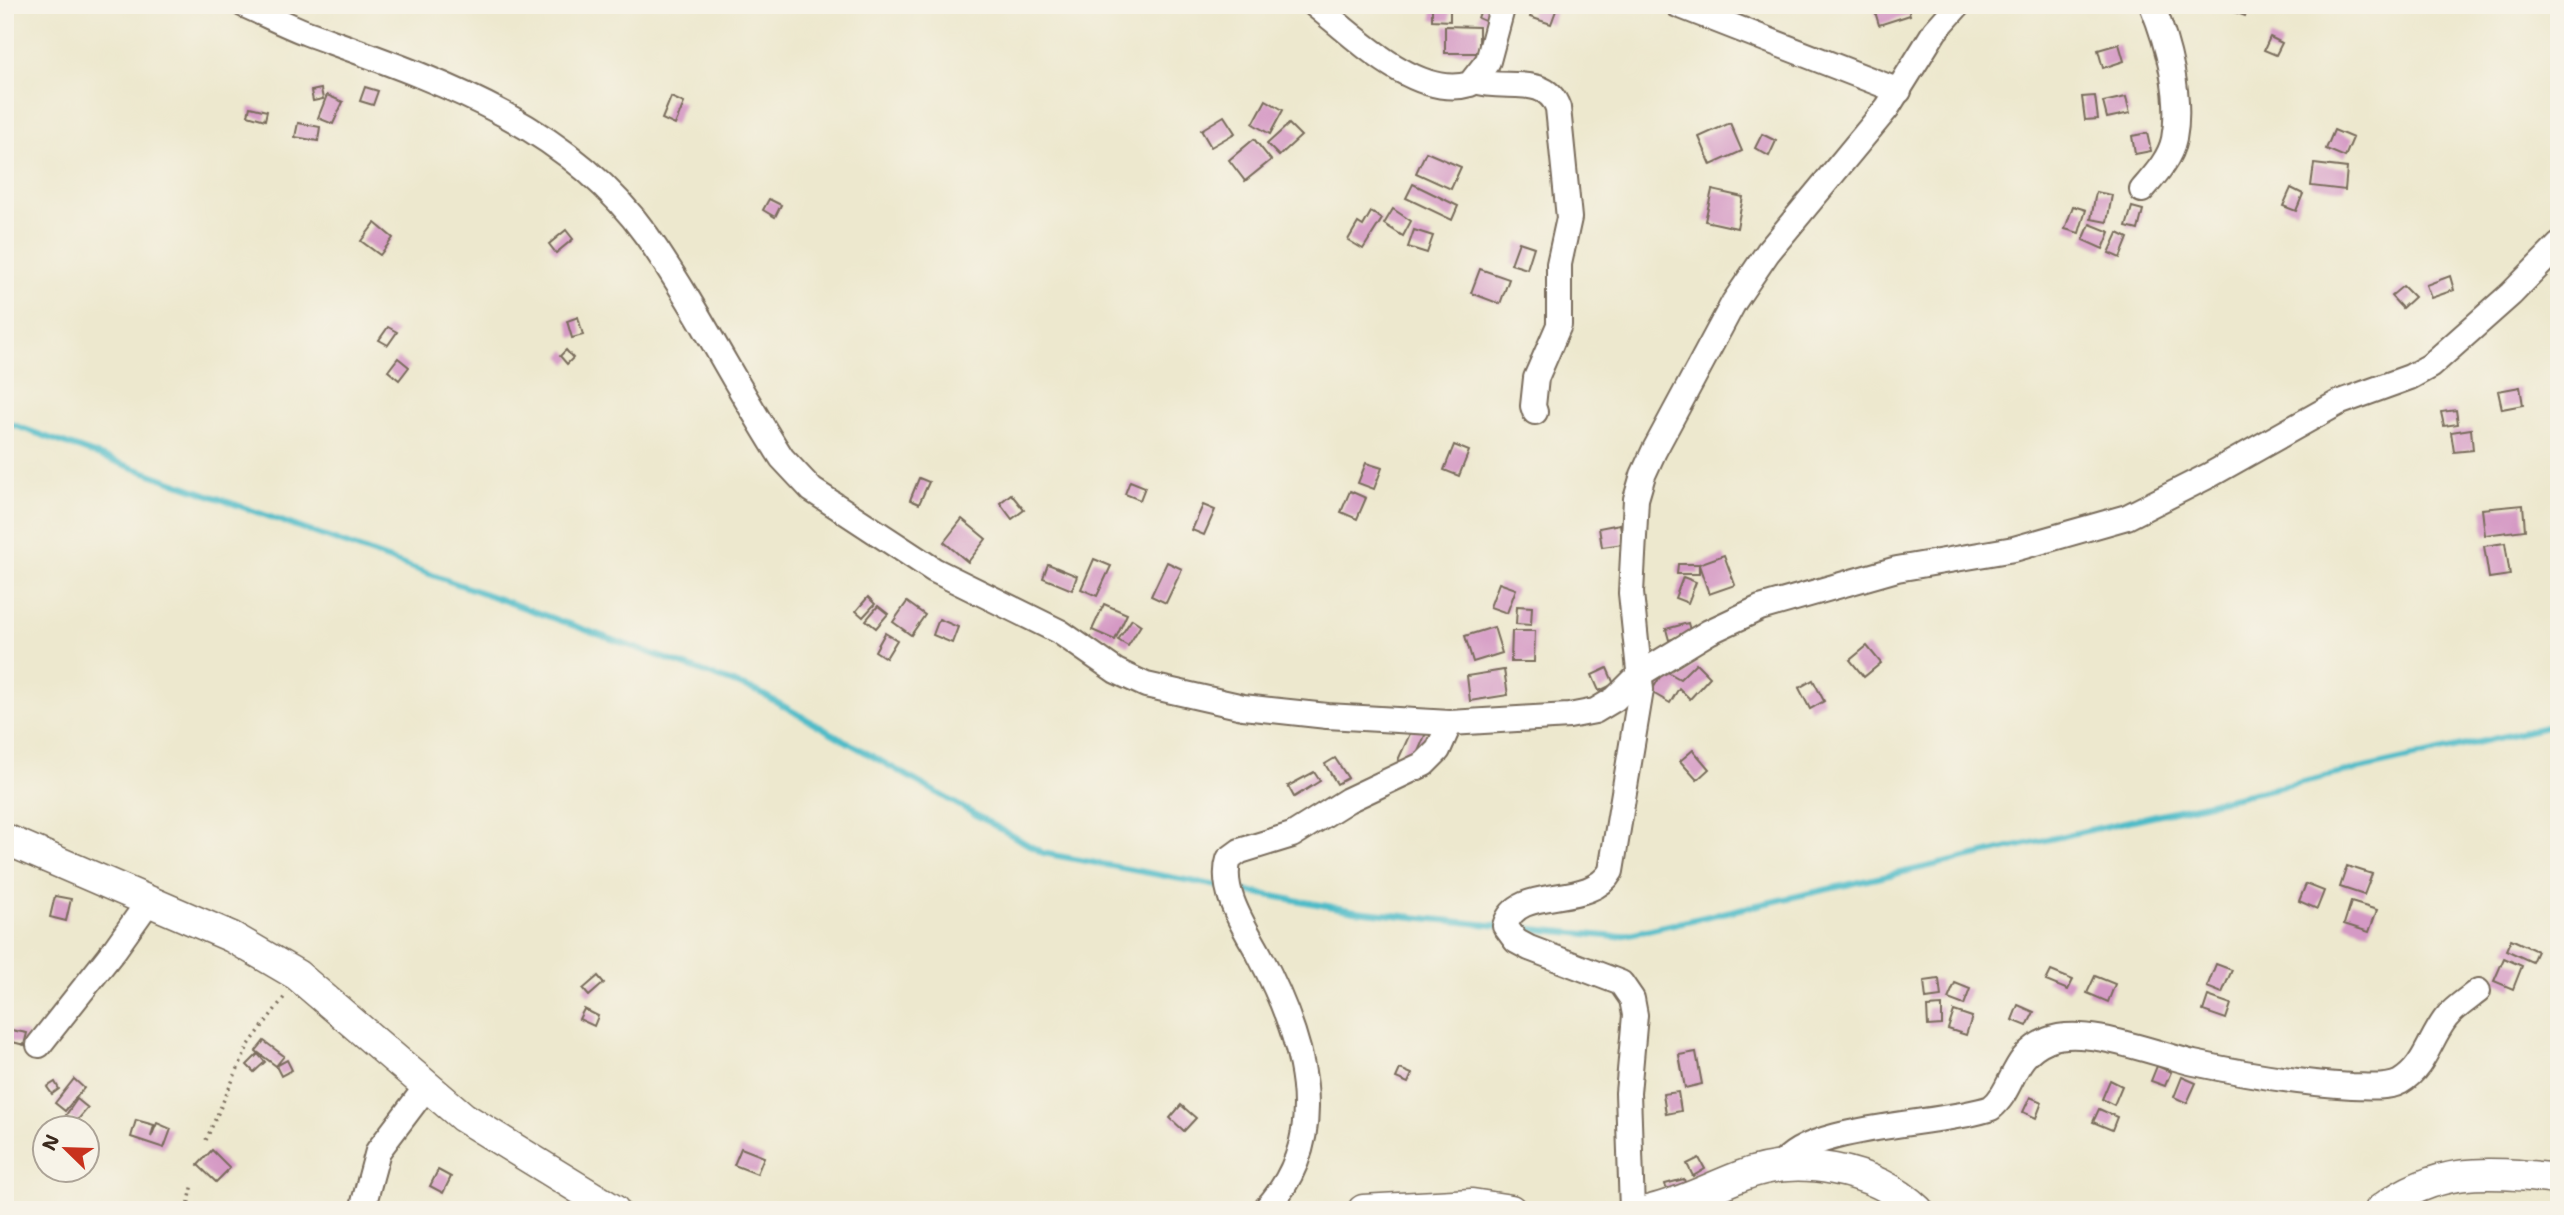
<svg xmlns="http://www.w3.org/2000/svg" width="2564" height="1215" font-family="'Shantell Sans',sans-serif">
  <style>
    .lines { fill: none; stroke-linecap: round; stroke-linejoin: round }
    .stream { stroke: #4ebbc8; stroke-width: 6 }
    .building { fill: #d59ac5 }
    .minor-casing { stroke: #796c5c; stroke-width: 28 }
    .tertiary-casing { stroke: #796c5c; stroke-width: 33 }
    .path { stroke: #796c5c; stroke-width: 3.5; stroke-dasharray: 2 5; stroke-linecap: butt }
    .minor { stroke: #fff; stroke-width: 24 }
    .tertiary { stroke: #fff; stroke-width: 30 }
  </style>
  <rect width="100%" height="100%" fill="#f7f3e8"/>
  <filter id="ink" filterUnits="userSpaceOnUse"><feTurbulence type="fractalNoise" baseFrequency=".0143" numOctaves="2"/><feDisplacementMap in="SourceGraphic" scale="14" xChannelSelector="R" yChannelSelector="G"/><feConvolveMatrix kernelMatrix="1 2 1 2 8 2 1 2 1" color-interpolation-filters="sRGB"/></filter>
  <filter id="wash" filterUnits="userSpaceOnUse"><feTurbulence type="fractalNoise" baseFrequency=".00686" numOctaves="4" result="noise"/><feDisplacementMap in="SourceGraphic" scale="28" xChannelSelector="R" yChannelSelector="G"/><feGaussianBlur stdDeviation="1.57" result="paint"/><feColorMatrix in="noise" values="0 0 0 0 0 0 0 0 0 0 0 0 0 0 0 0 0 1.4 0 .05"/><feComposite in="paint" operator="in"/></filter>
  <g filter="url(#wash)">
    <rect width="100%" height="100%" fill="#ede8ce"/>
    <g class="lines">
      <g class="stream">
        <polyline points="5,422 759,692 1043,853 1223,887"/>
        <polyline points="1234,889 1355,911 1500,926"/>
        <polyline points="1514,927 1616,937 2559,724"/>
      </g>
    </g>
    <g id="blocks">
      <g class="building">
        <polygon points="1071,5 1092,5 1086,15"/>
        <polygon points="1432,5 1450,5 1450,21 1432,20"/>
        <polygon points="1483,5 1497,5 1489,23 1478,18"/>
        <polygon points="1534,5 1558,5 1551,24 1530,17"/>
        <polygon points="1873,5 1907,5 1910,15 1879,25"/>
        <polygon points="2234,5 2249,5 2245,16 2232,11"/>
        <polygon points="2280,5 2281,11 2266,15 2264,9"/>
        <polygon points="1445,26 1479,27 1479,53 1445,53"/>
        <polygon points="2270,37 2282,43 2276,55 2264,50"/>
        <polygon points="2119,44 2124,61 2103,68 2098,50"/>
        <polygon points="365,87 378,91 373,105 360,101"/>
        <polygon points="321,89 323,99 313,101 311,91"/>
        <polygon points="327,95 343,102 333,124 318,118"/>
        <polygon points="2095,96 2098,119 2085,120 2082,97"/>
        <polygon points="671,97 684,103 675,125 662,119"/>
        <polygon points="2126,97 2130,113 2107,118 2103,102"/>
        <polygon points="1266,100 1283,110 1270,134 1253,124"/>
        <polygon points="250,107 267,111 265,120 248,115"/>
        <polygon points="1224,116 1235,133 1211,147 1201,130"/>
        <polygon points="298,123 320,127 318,141 295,137"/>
        <polygon points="1730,123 1742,151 1711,165 1699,137"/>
        <polygon points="1289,124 1301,136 1279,156 1267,144"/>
        <polygon points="2334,130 2353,138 2345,157 2326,149"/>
        <polygon points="2147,133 2151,151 2135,154 2132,136"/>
        <polygon points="1762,134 1776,141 1769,156 1755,148"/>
        <polygon points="1254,139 1271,160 1245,181 1229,160"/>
        <polygon points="1426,152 1461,167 1451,189 1416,173"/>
        <polygon points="2314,164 2347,168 2345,190 2311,186"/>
        <polygon points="1413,184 1458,206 1452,220 1406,198"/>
        <polygon points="2291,188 2303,194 2296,211 2283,206"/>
        <polygon points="1712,190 1743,197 1737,228 1705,221"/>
        <polygon points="2096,192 2112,195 2107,222 2091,219"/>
        <polygon points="769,199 781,205 775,217 763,210"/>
        <polygon points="2073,206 2086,210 2079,233 2065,229"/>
        <polygon points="2132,207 2143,210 2138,230 2126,227"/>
        <polygon points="1393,209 1411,221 1403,236 1384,224"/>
        <polygon points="1371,212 1382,219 1363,249 1348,240 1358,223 1363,226"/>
        <polygon points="375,223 393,238 380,255 361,241"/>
        <polygon points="2090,224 2110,232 2103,249 2083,240"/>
        <polygon points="566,230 573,239 556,253 549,244"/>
        <polygon points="1414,230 1433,236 1427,253 1408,247"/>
        <polygon points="2118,233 2128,238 2120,258 2109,253"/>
        <polygon points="1519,242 1534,247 1527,269 1511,264"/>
        <polygon points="1480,269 1509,279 1500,304 1471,293"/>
        <polygon points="2450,276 2454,290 2431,298 2426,285"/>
        <polygon points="2403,286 2414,297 2402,308 2391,296"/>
        <polygon points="578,317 583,335 572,338 567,321"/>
        <polygon points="388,327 397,332 388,345 379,340"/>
        <polygon points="566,350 573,358 567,364 560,356"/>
        <polygon points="398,358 409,367 399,380 388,371"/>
        <polygon points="2520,387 2523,405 2502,409 2498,391"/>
        <polygon points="2456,410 2458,424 2444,426 2441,412"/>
        <polygon points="2471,429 2473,450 2454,452 2451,432"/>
        <polygon points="1454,445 1469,451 1459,476 1444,470"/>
        <polygon points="1366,463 1382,468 1374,489 1358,483"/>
        <polygon points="919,478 929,482 919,504 910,500"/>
        <polygon points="1130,481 1145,487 1140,500 1125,494"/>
        <polygon points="1350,491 1366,498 1357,519 1341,512"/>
        <polygon points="1011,494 1024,510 1012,519 1000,503"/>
        <polygon points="1203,505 1215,510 1204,535 1192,530"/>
        <polygon points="2523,505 2525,530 2485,535 2482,509"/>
        <polygon points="962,519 986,539 968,562 944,542"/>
        <polygon points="1620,524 1623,544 1602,547 1599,528"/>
        <polygon points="2505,543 2510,575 2489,578 2484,546"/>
        <polygon points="1724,555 1735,585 1709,594 1699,565 1699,574 1677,574 1678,564 1699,564"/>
        <polygon points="1094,559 1111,566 1097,596 1081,589"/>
        <polygon points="1167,562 1182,569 1166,603 1151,596"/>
        <polygon points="1048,564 1077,576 1072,590 1043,578"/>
        <polygon points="1683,577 1696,582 1688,603 1675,598"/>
        <polygon points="1499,583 1516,589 1507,613 1490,607"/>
        <polygon points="868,597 875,604 863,617 856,611"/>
        <polygon points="907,602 925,615 911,635 893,622"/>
        <polygon points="1104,604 1127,614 1115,640 1092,630"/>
        <polygon points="878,606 888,614 876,628 866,620"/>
        <polygon points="1517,606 1532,607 1531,625 1516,624"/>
        <polygon points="939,619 958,627 952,643 933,635"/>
        <polygon points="1132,619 1141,625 1128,646 1118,640"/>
        <polygon points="1688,623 1691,634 1669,640 1666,629"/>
        <polygon points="1494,627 1502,653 1473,662 1465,636"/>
        <polygon points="1512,631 1535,631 1534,662 1511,662"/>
        <polygon points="885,633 897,640 886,658 875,651"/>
        <polygon points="1867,646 1881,663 1864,677 1850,660"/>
        <polygon points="1696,663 1710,677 1690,699 1679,688 1670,703 1651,692 1664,670 1680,679"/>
        <polygon points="1607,668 1614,684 1599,691 1592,675"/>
        <polygon points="1504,670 1508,695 1470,701 1467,676"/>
        <polygon points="1813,680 1824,701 1810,709 1799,688"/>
        <polygon points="1413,727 1426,733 1412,766 1398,760"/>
        <polygon points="1693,750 1709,769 1697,780 1680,761"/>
        <polygon points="1335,758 1348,778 1337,784 1325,764"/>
        <polygon points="1314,772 1320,781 1294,797 1288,786"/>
        <polygon points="2347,866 2372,874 2364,895 2340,887"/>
        <polygon points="2306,884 2324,891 2317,909 2299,901"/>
        <polygon points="55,896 71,899 66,921 50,917"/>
        <polygon points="2351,902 2377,910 2369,932 2344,924"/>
        <polygon points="2511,939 2537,951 2532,962 2506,950"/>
        <polygon points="2504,958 2522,966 2513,989 2494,981"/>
        <polygon points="2216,964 2232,970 2222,993 2207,987"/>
        <polygon points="2051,971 2073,980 2068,990 2046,981"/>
        <polygon points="598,976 604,983 589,996 583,989"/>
        <polygon points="2095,976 2115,984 2108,1002 2087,993"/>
        <polygon points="1939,979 1941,997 1926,999 1924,981"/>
        <polygon points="1955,983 1970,989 1964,1005 1948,999"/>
        <polygon points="2208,996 2231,1004 2226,1019 2203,1011"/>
        <polygon points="2018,1005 2034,1012 2027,1026 2012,1020"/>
        <polygon points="1942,1006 1942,1025 1928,1026 1927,1007"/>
        <polygon points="584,1009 598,1016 594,1026 579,1019"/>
        <polygon points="1954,1011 1972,1017 1966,1035 1948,1029"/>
        <polygon points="11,1030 27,1033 24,1045 9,1041"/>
        <polygon points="264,1041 284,1056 276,1066 287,1060 292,1070 281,1076 276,1066 256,1051"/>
        <polygon points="1696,1052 1702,1084 1685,1088 1679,1055"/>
        <polygon points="258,1054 265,1062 254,1072 247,1065"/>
        <polygon points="2157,1066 2171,1072 2165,1086 2151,1081"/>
        <polygon points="1400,1069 1412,1074 1408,1083 1396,1078"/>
        <polygon points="2182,1077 2196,1083 2187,1103 2174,1097"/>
        <polygon points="74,1079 84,1088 65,1111 55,1103"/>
        <polygon points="2110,1080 2122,1086 2114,1105 2102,1099"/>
        <polygon points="55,1082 59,1089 52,1094 47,1087"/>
        <polygon points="1678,1092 1681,1111 1666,1114 1663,1094"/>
        <polygon points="2030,1097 2042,1102 2036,1118 2023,1112"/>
        <polygon points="77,1099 88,1108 76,1122 66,1115"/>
        <polygon points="1181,1105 1196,1118 1184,1131 1170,1118"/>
        <polygon points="2099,1109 2117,1117 2112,1130 2093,1122"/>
        <polygon points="136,1120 154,1125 151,1137 157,1123 171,1129 164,1148 131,1137"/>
        <polygon points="741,1148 764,1157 757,1174 734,1165"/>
        <polygon points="212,1150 230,1168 216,1182 198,1165"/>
        <polygon points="1699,1158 1705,1169 1693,1176 1687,1164"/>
        <polygon points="438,1170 451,1177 443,1193 430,1186"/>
        <polygon points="1684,1179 1687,1191 1668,1196 1665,1184"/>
      </g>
    </g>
  </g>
  <g filter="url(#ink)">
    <use href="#blocks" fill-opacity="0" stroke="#796c5c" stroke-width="2"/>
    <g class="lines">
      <defs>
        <g id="minor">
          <path d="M244 5C265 14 286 25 307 33 433 79 565 121 647 236 697 307 735 385 782 458L812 490 934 570 1060 632 1116 671 1146 685 1243 707 1327 716 1450 723 1569 716 1595 711 1615 699 1640 674 1709 632 1760 608 1897 569 2014 549 2127 517 2210 475 2338 403 2410 377 2430 366 2511 294 2559 245"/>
          <path d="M1315 5C1354 36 1417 100 1470 84L1488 61 1503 5"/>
          <polyline points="1678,5 1899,91"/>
          <path d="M1475 81C1503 91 1546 73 1558 108L1569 218 1559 264V325L1536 378 1533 406 1535 412"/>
          <path d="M2142 190C2154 176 2170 159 2174 139 2182 97 2168 44 2152 5"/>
          <polyline points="39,1045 115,949 149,901"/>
          <path d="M1781 1166C1807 1124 1945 1125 1991 1108 2015 1089 2010 1056 2048 1040 2084 1025 2156 1054 2194 1063 2245 1074 2300 1083 2352 1086 2366 1086 2387 1089 2400 1082 2425 1067 2429 1040 2446 1018 2454 1008 2468 999 2478 991"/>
          <polyline points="362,1210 378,1151 427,1086"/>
          <path d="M1265 1210C1336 1134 1302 1035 1259 954 1245 928 1219 890 1229 859L1240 851 1292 835 1348 800 1424 764 1438 750 1450 723"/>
          <path d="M1632 1210 1628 1093 1635 1015 1632 999 1621 983 1529 948 1516 941 1505 926C1517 883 1589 910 1611 871L1641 690 1631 593 1636 499 1643 475 1654 451 1734 302 1768 252 1887 108 1935 31 1958 5"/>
        </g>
        <g id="tertiary">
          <polyline points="5,839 232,937 297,975 463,1117 614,1210"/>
          <polyline points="1363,1210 1472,1204 1511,1210"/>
          <path d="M1651 1210C1687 1201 1707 1189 1741 1176 1797 1154 1874 1168 1918 1210"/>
          <path d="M2380 1210C2439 1165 2489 1172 2559 1179"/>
        </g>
      </defs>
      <use href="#minor" class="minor-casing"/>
      <use href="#tertiary" class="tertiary-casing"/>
      <g class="path">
        <polyline points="206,1140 248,1046 285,996"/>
        <polyline points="187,1210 193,1184"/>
      </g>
      <use href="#minor" class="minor"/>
      <use href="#tertiary" class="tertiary"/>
    </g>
  </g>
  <rect width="2564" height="1215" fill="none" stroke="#f7f3e8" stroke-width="28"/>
  <g transform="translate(66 1149) rotate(293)"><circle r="33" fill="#f7f3e8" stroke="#aca397" stroke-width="2"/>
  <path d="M0-5L12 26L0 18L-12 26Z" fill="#c8321e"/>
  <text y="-10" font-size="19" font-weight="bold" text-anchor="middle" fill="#3b2a1e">N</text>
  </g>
</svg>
